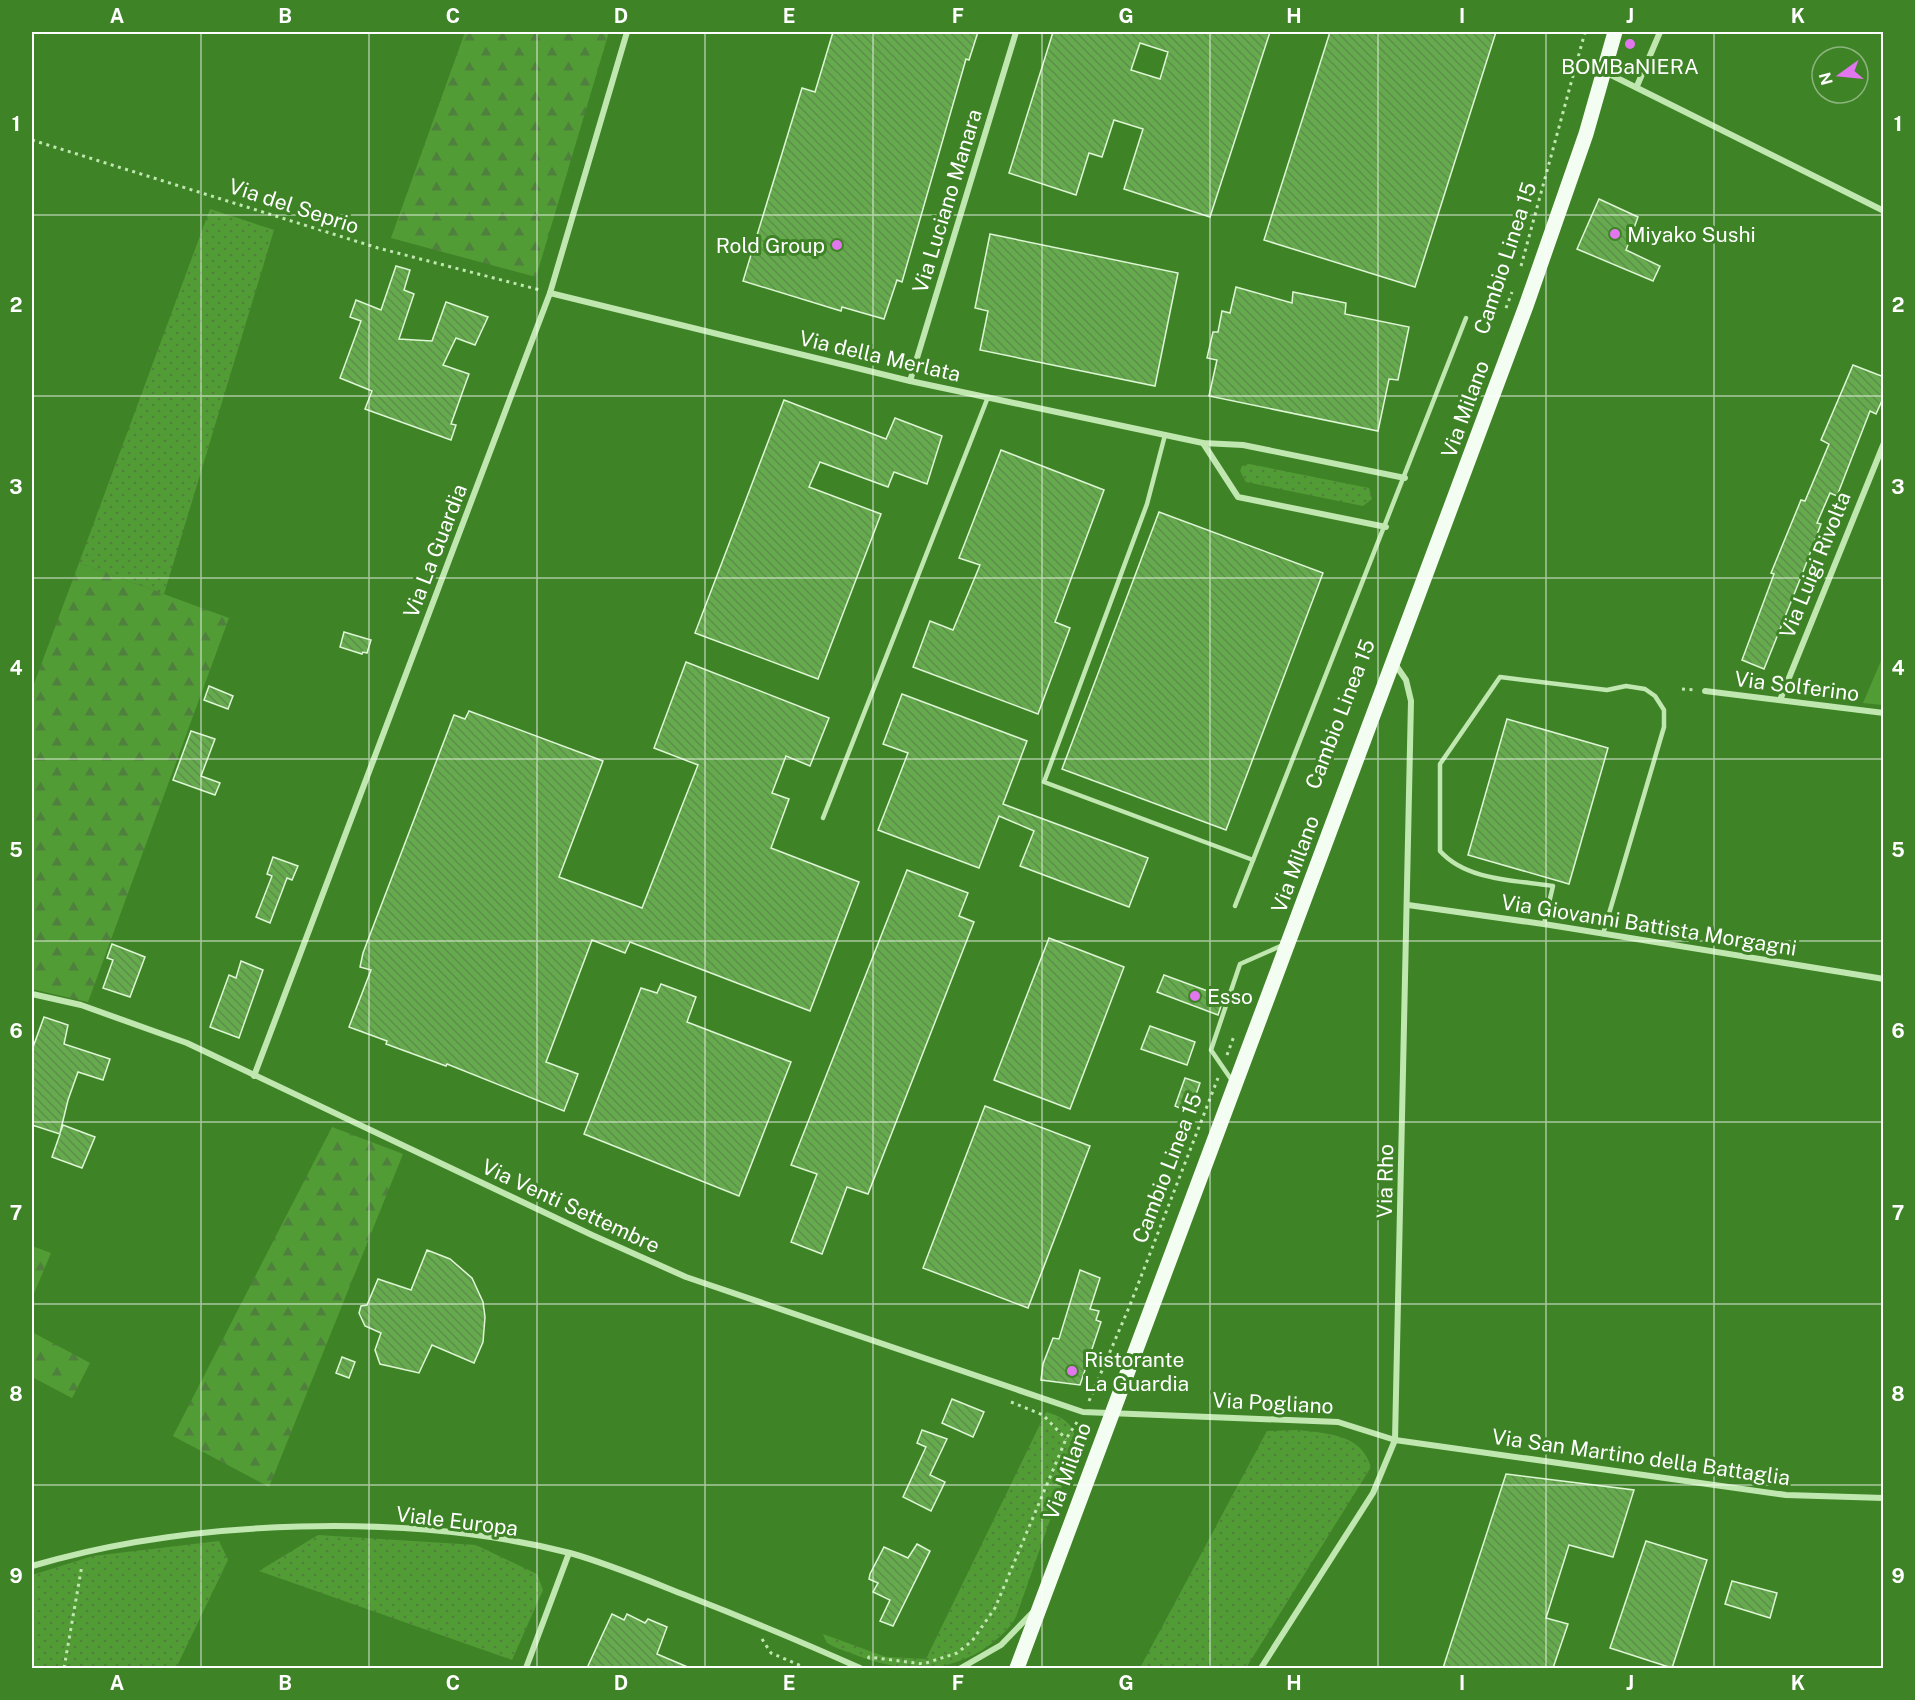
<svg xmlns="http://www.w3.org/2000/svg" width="1915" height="1700" font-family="'Public Sans',sans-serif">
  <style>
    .grass { fill: url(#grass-dots) }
    .forest { fill: url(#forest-firs) }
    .park { fill: #529c35 }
    .building { fill: url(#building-back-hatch); stroke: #ddf6d4; stroke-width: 1.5; fill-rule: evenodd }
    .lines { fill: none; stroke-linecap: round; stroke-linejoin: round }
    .path { stroke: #c0e7b0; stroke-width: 3; stroke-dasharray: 3 4.5; stroke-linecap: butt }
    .lane { stroke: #c0e7b0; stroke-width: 4.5 }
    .street { stroke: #c0e7b0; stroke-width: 6 }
    .primary { stroke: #f4fdf2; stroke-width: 15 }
    .grid { fill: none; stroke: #fff; stroke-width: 1.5; stroke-opacity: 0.55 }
    .poi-dot { fill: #e176ef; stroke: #3f8327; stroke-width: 2 }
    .labels { text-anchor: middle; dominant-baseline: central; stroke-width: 6; stroke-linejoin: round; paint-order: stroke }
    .poi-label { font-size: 21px; fill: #fff; stroke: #3f8327; text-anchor: start }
    .street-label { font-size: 21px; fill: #fff; stroke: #3f8327 }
    .neatline { fill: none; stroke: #fff; stroke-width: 2 }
    .grid-label { font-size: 20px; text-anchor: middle; font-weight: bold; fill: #fff }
  </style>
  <defs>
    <pattern id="grass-dots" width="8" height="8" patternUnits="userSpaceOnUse" patternTransform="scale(1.5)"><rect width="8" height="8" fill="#529c35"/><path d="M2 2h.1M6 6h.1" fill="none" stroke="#50803d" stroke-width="1.8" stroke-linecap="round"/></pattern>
    <pattern id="forest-firs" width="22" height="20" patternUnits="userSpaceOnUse" patternTransform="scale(1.5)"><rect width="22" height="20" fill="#529c35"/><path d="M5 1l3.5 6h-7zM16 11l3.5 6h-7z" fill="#50803d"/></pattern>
    <pattern id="building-back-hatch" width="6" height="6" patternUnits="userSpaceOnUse" patternTransform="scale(1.5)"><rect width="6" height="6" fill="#65aa4c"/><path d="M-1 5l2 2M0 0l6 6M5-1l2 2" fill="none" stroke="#5e8e4c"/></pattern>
  </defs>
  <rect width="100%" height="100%" fill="#3f8327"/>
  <g class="grass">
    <polygon points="210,209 274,230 164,594 79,563"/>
    <polygon points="1249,464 1369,488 1372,499 1363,506 1246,482 1240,471 1242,466"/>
    <path d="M1046 1412C1065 1417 1076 1426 1076 1446L1016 1617C1010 1628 1001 1636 991 1644 949 1675 902 1673 856 1655 846 1651 834 1648 826 1642L823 1634 886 1657 926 1659Z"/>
    <path d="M1299 1430C1329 1434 1361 1434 1371 1467L1246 1668H1140L1267 1431Z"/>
    <polygon points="318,1535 476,1545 537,1574 543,1590 512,1660 259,1571"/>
    <polygon points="219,1541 228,1560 176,1668 32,1668 32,1575 93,1556"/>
  </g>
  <g class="forest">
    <polygon points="465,32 609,32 536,277 391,238"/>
    <polygon points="79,563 229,618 88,1002 32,989 32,689"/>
    <polygon points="332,1127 403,1154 269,1487 173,1436"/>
    <polygon points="32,1246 51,1253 32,1298"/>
    <polygon points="32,1332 90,1363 72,1398 32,1377"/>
  </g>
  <polygon class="park" points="1883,656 1882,705 1863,703"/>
  <g class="building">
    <polygon points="833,32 978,32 969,60 966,59 902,282 897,280 884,319 842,307 841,311 743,281 802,88 815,92"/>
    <path d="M1053 32H1270L1210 217 1124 189 1143 129 1114 120 1102 157 1089 153 1076 195 1009 173ZM1140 43 1168 52 1160 79 1131 70Z"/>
    <polygon points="1330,32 1496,32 1415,287 1264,240"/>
    <polygon points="1599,199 1638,217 1626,250 1660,266 1653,281 1577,249"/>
    <polygon points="990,234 1178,273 1155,386 980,350 988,311 975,308"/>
    <polygon points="396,266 410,270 404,290 414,294 399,339 432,341 446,302 488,317 475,345 456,338 443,365 469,374 451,424 456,425 451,440 365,409 372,391 340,378 361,321 350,317 356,300 381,310"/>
    <polygon points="1236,287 1292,303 1293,292 1317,297 1346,303 1345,314 1409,327 1398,380 1389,379 1378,431 1209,396 1217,360 1207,358 1213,332 1218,332 1222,311 1230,313"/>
    <polygon points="1853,365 1884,377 1884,396 1876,414 1870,411 1837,496 1830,493 1817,523 1821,524 1803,572 1764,669 1742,660 1774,574 1771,573 1801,500 1805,501 1829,444 1821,440"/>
    <polygon points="784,400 886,439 895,418 942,436 927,484 894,472 888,487 820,462 809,487 881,514 818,679 695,633"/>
    <polygon points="1001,450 1104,490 1055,622 1070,628 1038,714 913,667 930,621 953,630 980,565 959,558"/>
    <polygon points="1159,512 1323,573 1226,830 1062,769"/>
    <polygon points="344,632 371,640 367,653 363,652 362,654 340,647"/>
    <polygon points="686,662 829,718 810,766 786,756 772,793 789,799 771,848 859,882 810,1011 630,942 625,953 592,940 546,1062 578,1074 564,1111 447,1064 446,1066 386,1044 387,1041 349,1027 371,970 360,967 363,953 454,715 465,719 469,711 603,761 559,877 642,908 698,765 654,748"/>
    <polygon points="209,686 233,696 228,709 204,700"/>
    <polygon points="902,694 1027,741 1003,804 1148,858 1129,907 1020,866 1034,831 999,816 979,868 878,830 908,753 883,744"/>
    <polygon points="1507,719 1608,748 1569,884 1468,855"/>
    <polygon points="191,731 215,739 201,776 220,783 215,795 173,780"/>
    <polygon points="273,857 298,866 292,880 287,878 270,923 256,917 272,876 267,874"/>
    <polygon points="907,870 968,893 959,916 974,922 868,1194 847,1187 822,1254 791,1242 817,1174 791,1165"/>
    <polygon points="1049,938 1124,967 1070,1109 994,1080"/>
    <polygon points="112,944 145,957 130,997 103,988 113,960 107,958"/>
    <polygon points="241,961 263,970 239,1038 210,1027 229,975 236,978"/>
    <polygon points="1164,975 1224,997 1218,1015 1157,992"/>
    <polygon points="661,984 696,997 687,1022 791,1062 739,1196 584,1134 641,988 657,993"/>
    <polygon points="44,1017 68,1025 64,1044 110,1059 103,1080 78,1072 68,1100 60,1133 63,1125 95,1137 82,1168 52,1157 60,1134 32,1125 32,1050"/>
    <polygon points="1150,1026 1195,1042 1187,1065 1141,1049"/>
    <polygon points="1185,1078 1200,1083 1190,1112 1175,1106"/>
    <polygon points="985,1106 1090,1146 1028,1308 923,1268"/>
    <polygon points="427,1250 450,1259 472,1278 483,1302 485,1317 483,1342 474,1363 432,1345 419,1373 380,1364 375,1350 381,1333 365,1326 359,1313 361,1306 367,1305 378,1279 411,1290"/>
    <polygon points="1080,1270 1100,1278 1090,1309 1099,1311 1096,1320 1101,1322 1080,1385 1041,1380 1043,1364 1053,1338 1059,1339"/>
    <polygon points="342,1357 355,1362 349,1378 336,1373"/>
    <polygon points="952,1399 984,1412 973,1437 942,1423"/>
    <polygon points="922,1430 947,1439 930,1475 945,1482 931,1511 903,1497 926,1447 917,1443"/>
    <polygon points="1506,1474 1634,1490 1613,1557 1569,1545 1546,1618 1568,1624 1553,1668 1443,1668"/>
    <polygon points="1646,1541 1707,1560 1672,1668 1610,1648"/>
    <polygon points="917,1544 930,1551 893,1626 880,1621 890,1600 873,1592 878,1583 869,1579 870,1574 884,1547 908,1558"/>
    <polygon points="1732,1581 1777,1593 1770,1618 1725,1604"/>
    <polygon points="612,1614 624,1620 627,1614 645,1623 648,1619 667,1627 657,1654 690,1668 587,1668"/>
  </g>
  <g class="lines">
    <g class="path">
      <polyline points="32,140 378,248 540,290"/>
      <polyline points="1521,266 1585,32"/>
      <polyline points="1506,308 1512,292"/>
      <polyline points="1682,689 1695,690"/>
      <polyline points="1227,1055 1234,1036"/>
      <polyline points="1089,1401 1130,1305 1218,1078"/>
      <polyline points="1011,1402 1043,1415 1066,1439"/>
      <polyline points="762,1639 771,1653 806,1668"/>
      <polyline points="868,1659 869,1657 923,1664 957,1653 972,1641 995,1608 1066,1439 1077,1422"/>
      <polyline points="64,1668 82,1565"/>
    </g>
    <g class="lane">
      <polyline points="1165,435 1147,504 1044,782 1253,860"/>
      <polyline points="823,818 988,397"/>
      <polyline points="1235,906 1466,318"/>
      <path d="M1544 924 1553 886C1515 880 1467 881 1440 851V764L1500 677 1607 690 1626 686 1645 689 1655 696 1664 710V727L1603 934"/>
      <polyline points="1233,1082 1211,1050 1240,964 1283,945"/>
    </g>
    <g class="street">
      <polyline points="1605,72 1884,211"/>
      <polyline points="1637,86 1660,32"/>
      <polyline points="550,293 910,381 1203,443 1243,445 1405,478"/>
      <polyline points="910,381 1016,32"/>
      <polyline points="1203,443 1238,497 1386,527"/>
      <polyline points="1705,691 1884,713"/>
      <polyline points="1780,700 1884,443"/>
      <polyline points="1408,905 1550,925 1884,979"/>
      <polyline points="32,994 81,1005 187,1043 592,1235 686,1277 1083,1412 1338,1422 1395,1440 1786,1495 1884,1498"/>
      <polyline points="254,1076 550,293 627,32"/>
      <path d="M32 1566C190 1519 409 1512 570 1553 609 1564 647 1580 685 1595 744 1618 802 1642 860 1668"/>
      <polyline points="526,1668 569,1553"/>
      <polyline points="961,1668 1001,1645 1033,1612"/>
      <polyline points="1261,1668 1373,1493 1395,1440 1411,701 1406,680 1395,664"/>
    </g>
    <polyline class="primary" points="1017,1668 1526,306 1586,134 1615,32"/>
  </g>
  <path class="grid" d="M201 32V1668M369 32V1668M537 32V1668M705 32V1668M873 32V1668M1042 32V1668M1210 32V1668M1378 32V1668M1546 32V1668M1714 32V1668M32 215H1884M32 396H1884M32 578H1884M32 759H1884M32 941H1884M32 1122H1884M32 1304H1884M32 1485H1884"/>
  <g class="poi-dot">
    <circle cx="1630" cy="44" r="6"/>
    <circle cx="1615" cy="234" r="6"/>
    <circle cx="837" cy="245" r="6"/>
    <circle cx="1195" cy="996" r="6"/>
    <circle cx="1072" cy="1371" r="6"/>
  </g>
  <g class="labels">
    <g class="poi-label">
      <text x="1630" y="66" text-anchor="middle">BOMBaNIERA</text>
      <text x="1627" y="234">Miyako Sushi</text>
      <text x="825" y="245" text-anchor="end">Rold Group</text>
      <text x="1207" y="996">Esso</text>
      <text x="1084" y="1359">Ristorante<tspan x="1084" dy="24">La Guardia</tspan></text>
    </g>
    <g class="street-label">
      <text transform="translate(947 201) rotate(-73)">Via Luciano Manara</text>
      <text transform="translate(294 206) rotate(18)">Via del Seprio</text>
      <text transform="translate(1505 258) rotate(-72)">Cambio Linea 15</text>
      <text transform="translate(880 356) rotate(13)">Via della Merlata</text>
      <text transform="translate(1465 409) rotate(-70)">Via Milano</text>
      <text transform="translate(435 551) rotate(-69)">Via La Guardia</text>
      <text transform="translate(1815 565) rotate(-68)">Via Luigi Rivolta</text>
      <text transform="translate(1797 686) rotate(7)">Via Solferino</text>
      <text transform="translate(1340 714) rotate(-69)">Cambio Linea 15</text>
      <text transform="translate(1295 864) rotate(-70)">Via Milano</text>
      <text transform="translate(1649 925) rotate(9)">Via Giovanni Battista Morgagni</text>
      <text transform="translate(1167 1168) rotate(-69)">Cambio Linea 15</text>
      <text transform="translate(1385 1181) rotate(-89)">Via Rho</text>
      <text transform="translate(571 1206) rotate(25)">Via Venti Settembre</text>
      <text transform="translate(1273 1403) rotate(3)">Via Pogliano</text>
      <text transform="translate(1641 1457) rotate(8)">Via San Martino della Battaglia</text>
      <text transform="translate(1067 1471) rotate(-70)">Via Milano</text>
      <text transform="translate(457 1521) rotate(7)">Viale Europa</text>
    </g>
  </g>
  <rect width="1915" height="1700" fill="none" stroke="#3f8327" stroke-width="66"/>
  <g transform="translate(1840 75) rotate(255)"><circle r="28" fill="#3f8327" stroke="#8cb57d" stroke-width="1.5"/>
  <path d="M0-4.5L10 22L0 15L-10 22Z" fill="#e176ef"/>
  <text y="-9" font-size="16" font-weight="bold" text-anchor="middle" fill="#ffffff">N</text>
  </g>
  <rect x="33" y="33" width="1849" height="1634" class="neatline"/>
  <g class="grid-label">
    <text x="117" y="23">A</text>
    <text x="285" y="23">B</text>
    <text x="453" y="23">C</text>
    <text x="621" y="23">D</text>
    <text x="789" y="23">E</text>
    <text x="958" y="23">F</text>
    <text x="1126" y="23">G</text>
    <text x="1294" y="23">H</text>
    <text x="1462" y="23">I</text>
    <text x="1630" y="23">J</text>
    <text x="1798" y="23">K</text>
    <text x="16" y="131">1</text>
    <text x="1898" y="131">1</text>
    <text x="16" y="312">2</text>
    <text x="1898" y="312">2</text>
    <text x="16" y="494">3</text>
    <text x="1898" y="494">3</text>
    <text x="16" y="675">4</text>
    <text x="1898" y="675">4</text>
    <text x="16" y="857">5</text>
    <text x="1898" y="857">5</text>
    <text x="16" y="1038">6</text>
    <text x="1898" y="1038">6</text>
    <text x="16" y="1220">7</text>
    <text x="1898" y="1220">7</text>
    <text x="16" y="1401">8</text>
    <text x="1898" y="1401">8</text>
    <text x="16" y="1583">9</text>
    <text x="1898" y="1583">9</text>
    <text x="117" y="1690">A</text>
    <text x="285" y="1690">B</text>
    <text x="453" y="1690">C</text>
    <text x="621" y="1690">D</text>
    <text x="789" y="1690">E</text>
    <text x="958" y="1690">F</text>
    <text x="1126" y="1690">G</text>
    <text x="1294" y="1690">H</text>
    <text x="1462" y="1690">I</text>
    <text x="1630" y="1690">J</text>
    <text x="1798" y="1690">K</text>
  </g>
</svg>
